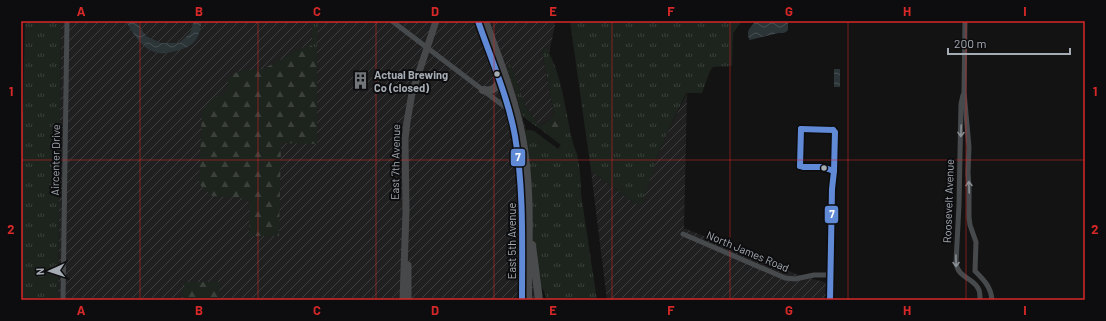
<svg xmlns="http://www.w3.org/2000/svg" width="1106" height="321" font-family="Barlow,sans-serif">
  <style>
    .industrial { fill: url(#industrial-furrows) }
    .grass { fill: url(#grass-tufts) }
    .forest { fill: url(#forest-firs) }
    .water { fill: url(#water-waves) }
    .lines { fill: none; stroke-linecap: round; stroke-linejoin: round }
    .street { stroke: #474a4c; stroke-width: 5 }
    .secondary { stroke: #46484a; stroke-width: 7 }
    .primary { stroke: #4a4b4d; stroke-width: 8 }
    .bus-1-casing { stroke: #0d0d0f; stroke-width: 9 }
    .bus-1 { stroke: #6089d6; stroke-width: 6 }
    .oneway { stroke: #898f94 }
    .grid { fill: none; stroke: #d62828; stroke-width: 1; stroke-opacity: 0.55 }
    .bus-dot { fill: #a5acb3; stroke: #0d0d0f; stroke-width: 1.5 }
    .labels { text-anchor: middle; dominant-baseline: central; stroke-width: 4; stroke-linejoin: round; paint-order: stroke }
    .poi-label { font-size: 11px; font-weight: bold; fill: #a5acb3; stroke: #0d0d0f; text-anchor: start }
    .street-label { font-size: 11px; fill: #a5acb3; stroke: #0d0d0f }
    .line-badge { stroke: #0d0d0f; stroke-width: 1.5 }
    .badge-label { font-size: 11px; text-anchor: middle; font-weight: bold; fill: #fff }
    .neatline { fill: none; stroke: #d62828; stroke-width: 1.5 }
    .grid-label { font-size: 13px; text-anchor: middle; font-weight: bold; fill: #d62828 }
  </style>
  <defs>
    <pattern id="industrial-furrows" width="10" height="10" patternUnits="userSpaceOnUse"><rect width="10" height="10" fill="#202021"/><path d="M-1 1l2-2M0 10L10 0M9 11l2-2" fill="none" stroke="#3d3e3f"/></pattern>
    <pattern id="grass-tufts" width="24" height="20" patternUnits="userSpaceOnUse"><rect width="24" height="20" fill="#1d231d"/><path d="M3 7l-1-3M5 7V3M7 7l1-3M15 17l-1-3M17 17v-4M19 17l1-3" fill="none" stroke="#3b403b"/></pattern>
    <pattern id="forest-firs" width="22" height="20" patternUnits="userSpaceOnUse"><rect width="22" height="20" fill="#1d231d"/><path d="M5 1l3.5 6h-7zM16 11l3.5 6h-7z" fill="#3b403b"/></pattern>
    <pattern id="water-waves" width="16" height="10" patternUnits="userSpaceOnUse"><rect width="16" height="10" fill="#2b3437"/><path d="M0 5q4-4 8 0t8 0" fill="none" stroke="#474f52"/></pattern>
  </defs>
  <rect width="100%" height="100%" fill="#131313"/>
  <g class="industrial">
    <polygon points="61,21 554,21 555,25 549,53 546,47 542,51 554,114 549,120 539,126 526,108 510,64 508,67 526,130 524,135 530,175 535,300 219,300 219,282 183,285 183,300 58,300"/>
    <polygon points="687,93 684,228 799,275 835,285 834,300 607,300 591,171 636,204 652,170 665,138"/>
  </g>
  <g class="grass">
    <polygon points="25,21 61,21 58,300 21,300 21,128 23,108"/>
    <polygon points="312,21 318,21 317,50 309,44 312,39"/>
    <polygon points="570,21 742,21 733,33 732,66 713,67 710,71 702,93 686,93 665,138 657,157 642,204 636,204 591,171"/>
    <path d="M546 47C562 75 565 108 572 139 573 144 575 149 577 154 580 167 581 181 581 194L597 300H547L544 291 541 287 533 244 524 135 526 130H530L534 131 558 149 561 145 553 139 557 138 542 127 540 129 526 119 522 115 508 70V67L510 63 526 108 540 126 549 120 554 114 542 51Z"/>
  </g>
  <g class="forest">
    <polygon points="309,44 317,50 317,144 281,143 279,236 249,236 250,203 244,198 212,196 199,184 202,111 213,98 224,94 228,88 228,80 232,75 239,71 263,69"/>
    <polygon points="554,120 557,120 560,121 561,126 559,136 557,138 553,139 540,129 542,127"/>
    <polygon points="186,282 220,282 219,300 183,300 183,285"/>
  </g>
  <g class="water">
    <path d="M126 21H136L146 36 161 43H179L190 33 194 21H202C200 29 199 38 193 43 186 50 167 54 158 53 154 52 147 49 144 46 137 40 130 29 126 21Z"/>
    <path d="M756 21H788V30L786 32 783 33H779L750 40 749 39C746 30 750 28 756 21Z"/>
    <rect x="834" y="69" width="6" height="18"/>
  </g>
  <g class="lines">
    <g class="street">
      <polyline points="392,21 509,110"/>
      <path d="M965 21 964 92 969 147 968 173 969 187V217L970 225 976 242 975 271C984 280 991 287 992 300"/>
      <path d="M963 95 961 104 959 205 956 263C958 279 974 277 979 290 980 293 980 297 980 300"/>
      <polyline points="683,234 785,278 795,279 814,275 830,275 830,300"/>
      <polyline points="63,300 67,21"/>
    </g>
    <g class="secondary">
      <polyline points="408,265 408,300"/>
      <polyline points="403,300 406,211 405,139 407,122 412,93 436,21"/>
    </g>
    <g class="primary">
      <polyline points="478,21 507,103 515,136 521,183 522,300"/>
      <path d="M485 21C499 59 514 97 522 137 532 190 528 246 528 300"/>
      <path d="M483 90C491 92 498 88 499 80"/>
      <polyline points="532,245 539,300"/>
    </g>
    <defs>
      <g id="bus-1">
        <path d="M478 21C491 59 508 97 515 136 524 190 522 246 522 300"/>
        <polyline points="801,129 833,130"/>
        <polyline points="800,166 801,129"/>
        <polyline points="800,166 803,167 822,167 834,171"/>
        <polyline points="830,300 832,189 834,171 835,132 833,130"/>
      </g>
    </defs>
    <use href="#bus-1" class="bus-1-casing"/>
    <use href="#bus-1" class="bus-1"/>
  </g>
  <defs><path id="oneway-shaft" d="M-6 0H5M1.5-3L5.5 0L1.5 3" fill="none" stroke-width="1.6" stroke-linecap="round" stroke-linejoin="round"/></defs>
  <g class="oneway">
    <use href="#oneway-shaft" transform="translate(961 131) rotate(92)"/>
    <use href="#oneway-shaft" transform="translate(969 187) rotate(-92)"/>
    <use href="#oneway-shaft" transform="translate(956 261) rotate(89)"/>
  </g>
  <path class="grid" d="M140 21V300M258 21V300M376 21V300M494 21V300M612 21V300M730 21V300M848 21V300M966 21V300M21 160H1085"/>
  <defs>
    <symbol id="building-bare" viewBox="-9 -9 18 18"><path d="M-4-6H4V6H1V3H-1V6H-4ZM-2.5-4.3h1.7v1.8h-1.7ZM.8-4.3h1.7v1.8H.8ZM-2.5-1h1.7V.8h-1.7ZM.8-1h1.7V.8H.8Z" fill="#72767b" stroke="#0d0d0f" stroke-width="2.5" paint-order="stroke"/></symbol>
  </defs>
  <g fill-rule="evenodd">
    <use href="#building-bare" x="348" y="68" width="25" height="25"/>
  </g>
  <g class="bus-dot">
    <circle cx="497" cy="74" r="3.5"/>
    <circle cx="824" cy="168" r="3.5"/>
  </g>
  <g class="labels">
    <g class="poi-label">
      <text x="374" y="74">Actual Brewing<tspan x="374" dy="13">Co (closed)</tspan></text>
    </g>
    <g class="street-label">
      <text transform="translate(55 160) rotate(-89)">Aircenter Drive</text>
      <text transform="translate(395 162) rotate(-89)">East 7th Avenue</text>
      <text transform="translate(948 201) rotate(-88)">Roosevelt Avenue</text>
      <text transform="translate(511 241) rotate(-90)">East 5th Avenue</text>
      <text transform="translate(748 251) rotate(23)">North James Road</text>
    </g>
  </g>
  <g class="line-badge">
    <rect x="510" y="148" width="16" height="19" rx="4" fill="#6089d6"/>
    <rect x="824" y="205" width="15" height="19" rx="4" fill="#6089d6"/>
  </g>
  <g class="badge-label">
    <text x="518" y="161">7</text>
    <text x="832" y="218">7</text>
  </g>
  <rect width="1106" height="321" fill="none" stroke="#0d0d0f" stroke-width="44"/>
  <g transform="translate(50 271) rotate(267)" stroke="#0d0d0f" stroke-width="3" paint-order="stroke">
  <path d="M0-3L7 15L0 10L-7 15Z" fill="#a5acb3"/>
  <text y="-6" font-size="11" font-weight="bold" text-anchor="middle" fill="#a5acb3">N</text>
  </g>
  <path d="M948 48v6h122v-6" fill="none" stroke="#a5acb3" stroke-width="2"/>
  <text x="954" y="48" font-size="12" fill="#a5acb3" stroke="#0d0d0f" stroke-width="3" paint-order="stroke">200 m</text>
  <rect x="22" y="22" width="1062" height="277" class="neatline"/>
  <g class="grid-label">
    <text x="81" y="16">A</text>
    <text x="199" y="16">B</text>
    <text x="317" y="16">C</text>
    <text x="435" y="16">D</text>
    <text x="553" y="16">E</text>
    <text x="671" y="16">F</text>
    <text x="789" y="16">G</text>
    <text x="907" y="16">H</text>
    <text x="1025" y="16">I</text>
    <text x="11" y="96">1</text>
    <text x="1095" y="96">1</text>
    <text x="11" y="234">2</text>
    <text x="1095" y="234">2</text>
    <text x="81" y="315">A</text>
    <text x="199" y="315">B</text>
    <text x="317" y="315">C</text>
    <text x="435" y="315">D</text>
    <text x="553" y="315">E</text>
    <text x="671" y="315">F</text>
    <text x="789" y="315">G</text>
    <text x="907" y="315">H</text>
    <text x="1025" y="315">I</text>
  </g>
</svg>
